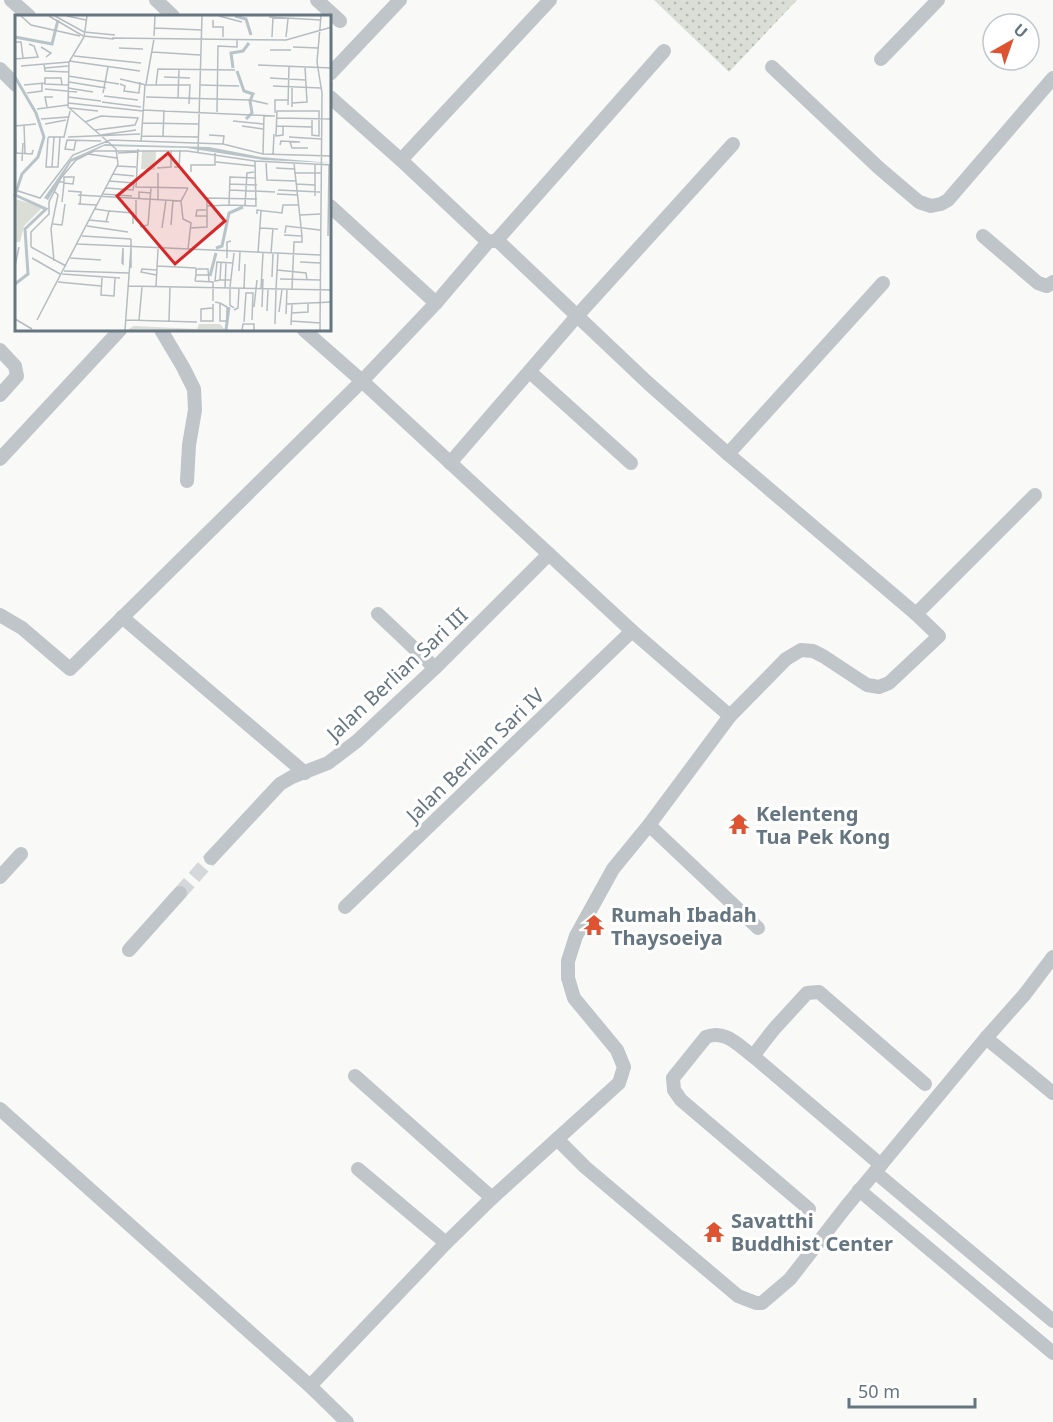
<svg xmlns="http://www.w3.org/2000/svg" width="1053" height="1422" font-family="'Noto Sans',sans-serif">
  <style>
    .grass { fill: url(#grass-dots) }
    .lines { fill: none; stroke-linecap: round; stroke-linejoin: round }
    .street-tunnel { stroke: #d4d8da; stroke-width: 14; stroke-dasharray: 14 7; stroke-linecap: butt }
    .street { stroke: #c0c5c9; stroke-width: 14 }
    .labels { text-anchor: middle; dominant-baseline: central; stroke-width: 6; stroke-linejoin: round; paint-order: stroke }
    .street-label { font-size: 20px; fill: #657681; stroke: #fff }
    .poi-label { font-size: 20px; font-weight: bold; fill: #657681; stroke: #fff; text-anchor: start }
    .inset-river { fill: none; stroke: #b8c4c8; stroke-width: 3 }
    .inset-road { fill: none; stroke: #b5bdc1; stroke-width: 1.5 }
    .view { fill: #d62828; fill-opacity: 0.15; stroke: #d62828; stroke-width: 3 }
    .inset-edge { fill: none; stroke: #657681; stroke-width: 3 }
  </style>
  <defs>
    <pattern id="grass-dots" width="8" height="8" patternUnits="userSpaceOnUse" patternTransform="scale(1.5)"><rect width="8" height="8" fill="#daded7"/><path d="M2 2h.1M6 6h.1" fill="none" stroke="#b4b9b4" stroke-width="1.8" stroke-linecap="round"/></pattern>
  </defs>
  <rect width="100%" height="100%" fill="#f9f9f7"/>
  <polygon class="grass" points="654,0 797,0 729,72"/>
  <g class="lines">
    <polyline class="street-tunnel" points="180,893 211,858"/>
    <g class="street">
      <polyline points="11,0 29,16"/>
      <polyline points="156,0 173,16"/>
      <polyline points="317,0 340,21"/>
      <polyline points="881,59 938,0"/>
      <polyline points="772,67 879,168 919,202 931,206 941,204 948,200 1053,78"/>
      <polyline points="0,69 16,85"/>
      <polyline points="330,74 400,0"/>
      <polyline points="330,97 401,160 488,242"/>
      <polyline points="401,160 550,0"/>
      <polyline points="330,206 436,303"/>
      <polyline points="983,236 1038,283 1047,286 1053,282"/>
      <polyline points="497,240 664,51"/>
      <polyline points="161,330 183,367 194,389 195,410 189,445 187,481"/>
      <polyline points="304,330 362,381 632,631 730,716"/>
      <polyline points="0,350 15,366 17,376 0,395"/>
      <polyline points="530,372 631,463"/>
      <polyline points="728,454 883,283"/>
      <polyline points="0,459 120,330"/>
      <polyline points="450,463 577,316 733,144"/>
      <polyline points="378,614 435,668"/>
      <polyline points="916,614 1035,495"/>
      <polyline points="0,615 22,628 70,669 362,381 436,303 488,242 497,240 648,383 728,454 916,614 939,636 889,683 879,687 867,685 823,656 813,651 801,650 786,659 730,716 649,825 613,869 576,936 568,961 568,978 574,998 617,1050 624,1067 619,1083 492,1198 446,1243 310,1386"/>
      <polyline points="122,617 305,773"/>
      <polyline points="649,825 758,928"/>
      <polyline points="211,858 280,784 292,777 328,763 357,741 435,668 549,554"/>
      <polyline points="0,877 21,854"/>
      <polyline points="345,907 632,631"/>
      <polyline points="129,950 180,893"/>
      <polyline points="986,1038 1053,1093"/>
      <path d="M753 1056C739 1046 725 1029 706 1037L673 1078 674 1090 681 1100 809 1209"/>
      <polyline points="355,1076 492,1198"/>
      <polyline points="0,1109 310,1386 347,1422"/>
      <polyline points="557,1139 585,1167 738,1296 756,1303 762,1303 790,1279 845,1208 986,1038 1025,994 1053,957"/>
      <polyline points="881,1165 753,1056 774,1029 807,993 819,992 925,1084"/>
      <polyline points="358,1169 446,1243"/>
      <polyline points="875,1172 1053,1321"/>
      <polyline points="859,1190 1053,1353"/>
    </g>
  </g>
  <defs>
    <symbol id="temple-bare" viewBox="-9 -9 18 18"><path d="M0-6L5-2H3V0L6.5 2.5H4V6H1.5V3h-3V6H-4V2.5H-6.5L-3 0V-2H-5Z" fill="#de5432" stroke="#fff" stroke-width="2.5" paint-order="stroke"/></symbol>
  </defs>
  <g fill-rule="evenodd">
    <use href="#temple-bare" x="724" y="809" width="30" height="30"/>
    <use href="#temple-bare" x="579" y="910" width="30" height="30"/>
    <use href="#temple-bare" x="699" y="1217" width="30" height="30"/>
  </g>
  <g class="labels">
    <g class="street-label">
      <text transform="translate(397 674) rotate(-43)">Jalan Berlian Sari III</text>
      <text transform="translate(475 755) rotate(-44)">Jalan Berlian Sari IV</text>
    </g>
    <g class="poi-label">
      <text x="756" y="813">Kelenteng<tspan x="756" dy="23">Tua Pek Kong</tspan></text>
      <text x="611" y="914">Rumah Ibadah<tspan x="611" dy="23">Thaysoeiya</tspan></text>
      <text x="731" y="1220">Savatthi<tspan x="731" dy="23">Buddhist Center</tspan></text>
    </g>
  </g>
  <g transform="translate(15 15)">
    <rect width="316" height="316" fill="#f9f9f7"/>
    <path d="M127 136H141L140 155 126 154Z" fill="#daded7"/>
    <path d="M0 184 28 192 9 211 5 227H0Z" fill="#daded7"/>
    <path d="M184 309H205L210 315H112L119 311 182 314Z" fill="#daded7"/>
    <path d="M90 129 194 132 246 142 316 148 249 145 172 133 89 131 56 147 33 185 29 183 56 144Z" fill="#b8c4c8"/>
    <path class="inset-river" d="M220 1 231 4 236 20M0 22 37 29 43 5M218 53 216 38 228 36 234 28M222 56 229 76 238 79 235 86 237 98 231 104M0 62 21 98 29 122 23 142 7 159 0 180 31 194 10 214 13 259 0 269M201 233 207 231 214 198 228 192M195 261 201 238M211 315 214 292"/>
    <path class="inset-road" d="M6 1 16 10 65 21M34 1 68 21 99 24M40 1 69 17 100 20M52 1 71 5M72 1 69 22 54 47 53 92 91 125M204 1 227 7M254 2 306 5M198 5V12H208V22M140 13 187 15M139 21 140 1M257 22 258 2M271 22 273 4M97 23 271 25 317 12M0 27H6L8 43M26 32 36 38 31 42M278 32 303 33M104 33 128 34M255 35H276M137 37 185 40M59 41 126 48M0 44 23 42 19 31 14 29M54 46 125 56M29 49 30 56 53 57M243 50 317 53M6 51 54 47M30 53 53 51M53 61 104 69M149 62 175 63M255 63 291 65M105 64 131 70H175L174 89M54 67 91 73M105 69 110 71 109 76 124 78 125 67M131 69 139 24M9 70 30 68M47 70 46 63H30V69L53 70M141 70 143 54 220 55M184 70 224 71M258 71 306 73M53 73 78 77M30 74 62 77M12 78 27 76V69M88 78 93 52M0 79 1 138M89 81 123 85M53 82 86 86M131 82 235 85 253 89M163 83 164 54M316 86 317 67M87 87 126 92M53 88 128 96M277 88 292 87 290 52M273 90 274 51M32 92 30 82H38M277 92V72M55 93 83 96M22 94 53 90M128 95 260 101M202 97 203 31 222 32V25M260 98V85H273M262 103 317 104M26 104 53 102M218 106 248 109M70 107 86 101 123 103 120 110 80 115M127 108 184 109M30 109 51 105M9 110 10 138M0 111 21 109M227 111 248 114M261 111 297 112M268 111V120L261 121 262 96H304V121L297 120V105M86 120 121 115M194 120 209 121 208 129M126 121 183 122M148 121 149 95M45 122 43 152H31L33 123 34 122H49L55 96M53 122 125 119M274 122 306 124M61 125 59 135 50 134 52 125 86 126M126 127 130 70M275 127 277 133H293M265 130 266 126 285 127M123 134 121 172 173 173M183 137 187 1M0 138 17 139 18 135M103 138 123 137M73 139 102 143M248 139 249 100M258 139 259 119M7 146 8 128M251 146 252 165 281 166M201 147 240 151M102 151 121 152M37 152 39 122M159 152H164L165 135M142 153 156 152V135M261 153 279 154M176 157V150H200V138M279 158H306M98 159 119 161M240 163 215 162 214 190 241 191 240 146M94 166 119 168M44 167H48L49 168 58 169 59 162H49V168L47 187M215 169 242 170M281 169 300 170M91 173 118 175 119 168M173 173 166 186 168 204 176 208 173 234M0 175 25 183 58 140 95 125 208 129 248 139 317 141M215 175 260 177M263 175 305 177M39 176 43 180 36 214 39 246M53 176 66 177 65 189M88 179 117 181M262 179 283 180M63 180 166 186M300 181V149M124 184V177L136 178M143 185V158M63 189 82 190M230 190 232 158 239 157M192 191 214 190M80 194 94 196 91 207M191 195H182L181 201H192M94 196 118 198V209M242 199V195L267 198 268 190H284M285 200 305 199M121 204V185M74 205 94 207M38 209 47 210 50 189M156 210 158 185M72 211 113 217M125 212 133 210 136 173M147 213 151 185M175 213 192 212V183L242 184M245 213 263 214M270 218 271 211 305 215M269 220 287 221M67 221 116 224M313 221 314 150M62 229 305 240M16 232V217L34 199V187L46 163 61 145 79 136H172L240 146 317 150M16 232 51 251M108 233V249L107 248ZM243 238 246 196M256 238 258 213M17 243 45 259M55 243 86 245M212 243V227L216 226M206 247 205 265H216M285 247 305 248M0 251 4 232M142 251 181 253M116 253V224M262 255 291 258 292 265M49 256 114 258M224 256 225 237M47 259 105 263M141 260 126 257 127 254 142 255M181 260V254H193L194 266M257 262 258 238M87 263 86 280 99 281 100 263M265 264 305 265M205 265 200 266 202 247 218 248M180 266 198 267V286M180 266 181 260H194M43 267 86 271M113 271 317 275M141 272 143 234M215 272 219 238M210 273 211 248M215 273V290L219 293M229 273 230 249M246 274 248 238M261 274 263 239M277 274 279 227H287V221L279 148M200 287 205 288 212 292V306H205V288M272 289 317 287M239 292 242 265M247 292 248 264M198 293 186 294V306H198V289M219 295 223 293 224 273M252 296 253 274M264 297 267 274M276 298 293 297V289M271 299 272 274M0 304 17 314M22 305 103 149 101 134 91 125M111 305 182 307M124 305 127 272M154 306 155 272M276 306 305 308M229 307 231 278H238L237 305M260 309 261 274M276 310 277 289M110 315 116 233M227 315 228 309H239V315M305 315 307 78 302 47 306 1"/>
    <path class="view" d="M153 138 210 206 160 249 102 181Z"/>
    <rect width="316" height="316" class="inset-edge"/>
  </g>
  <g transform="translate(1011 42) rotate(40)"><circle r="28" fill="#ffffff" stroke="#c1c8cd" stroke-width="1.5"/>
  <path d="M0-4.5L10 22L0 15L-10 22Z" fill="#de5432"/>
  <text y="-9" font-size="16" font-weight="bold" text-anchor="middle" fill="#657681">U</text>
  </g>
  <path d="M849 1398v9h126v-9" fill="none" stroke="#657681" stroke-width="3"/>
  <text x="858" y="1398" font-size="18" fill="#657681" stroke="#ffffff" stroke-width="4.5" paint-order="stroke">50 m</text>
</svg>
